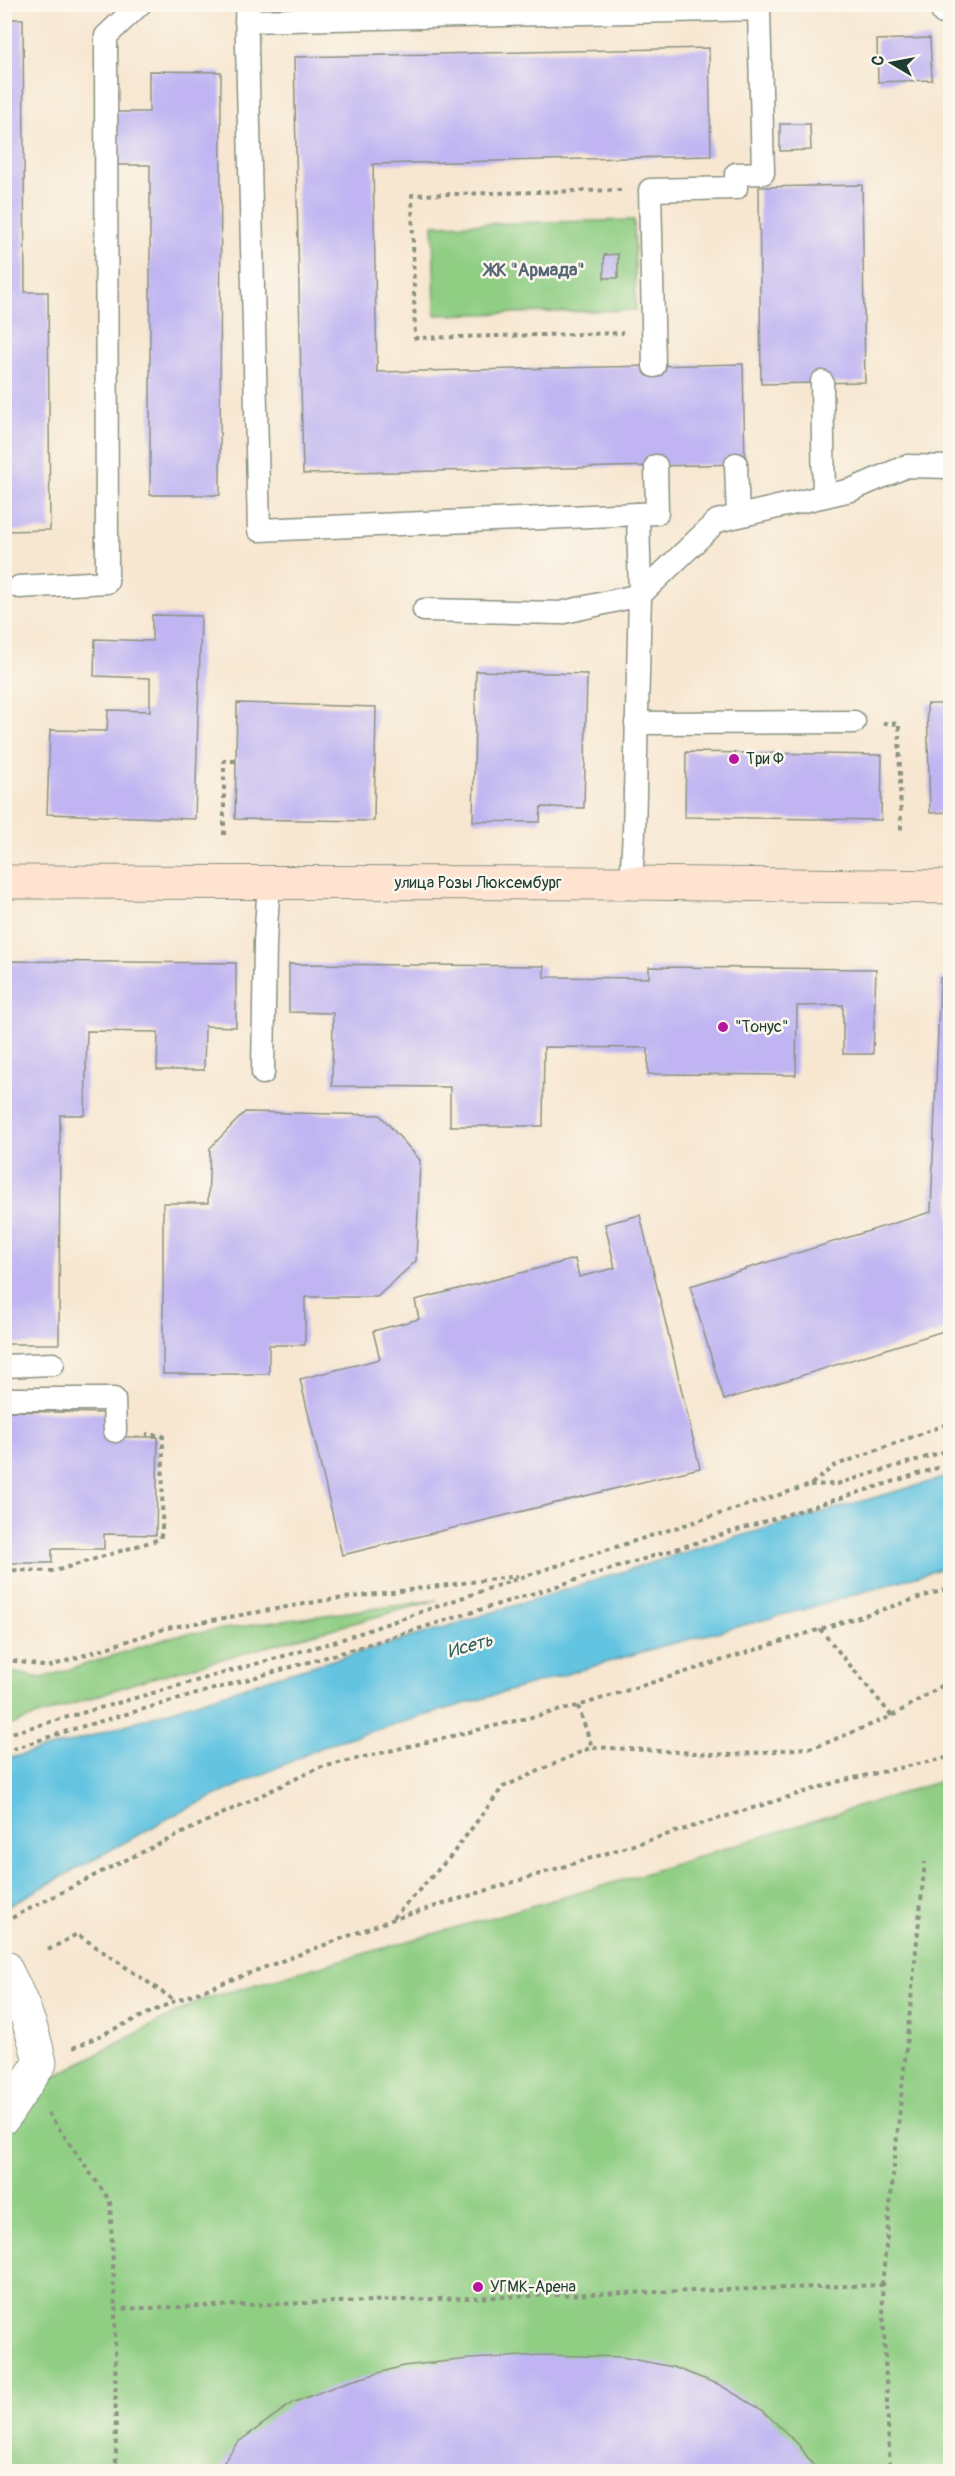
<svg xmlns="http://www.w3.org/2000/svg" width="955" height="2476" viewBox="0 0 955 2476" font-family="Pangolin,sans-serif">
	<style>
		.green { fill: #90ce84; stroke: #58865c; stroke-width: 1.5 }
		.water { fill: #63c4e1; stroke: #41808a; stroke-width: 1.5 }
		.building { fill: #c0b5f2 }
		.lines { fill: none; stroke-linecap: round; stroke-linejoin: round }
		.service-casing { stroke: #8b9282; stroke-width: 25 }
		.pedestrian-casing { stroke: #8b9282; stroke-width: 35 }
		.secondary-casing { stroke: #8b9282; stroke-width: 35 }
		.path { stroke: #8b9282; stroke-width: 4; stroke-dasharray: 4.5 4.5; stroke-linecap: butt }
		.service { stroke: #fff; stroke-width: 22 }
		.pedestrian { stroke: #fff; stroke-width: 33 }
		.secondary { stroke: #fee3d1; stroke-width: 33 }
		.poi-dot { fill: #b5179e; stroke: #fbf7ec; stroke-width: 2 }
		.labels { text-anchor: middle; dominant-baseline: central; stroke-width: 5; stroke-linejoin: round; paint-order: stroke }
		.poi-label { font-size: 16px; fill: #1f3d34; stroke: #fbf7ec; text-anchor: start }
		.street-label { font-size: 16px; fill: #1f3d34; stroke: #fbf7ec }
		.neighbourhood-label { font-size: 18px; font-weight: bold; fill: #576776; stroke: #fbf7ec }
		.water-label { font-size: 18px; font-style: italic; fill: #305f5f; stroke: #fbf7ec }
	</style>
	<rect width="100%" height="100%" fill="#fbf7ec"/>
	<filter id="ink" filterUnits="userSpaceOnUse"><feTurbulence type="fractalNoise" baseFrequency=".0167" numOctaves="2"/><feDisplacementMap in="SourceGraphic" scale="12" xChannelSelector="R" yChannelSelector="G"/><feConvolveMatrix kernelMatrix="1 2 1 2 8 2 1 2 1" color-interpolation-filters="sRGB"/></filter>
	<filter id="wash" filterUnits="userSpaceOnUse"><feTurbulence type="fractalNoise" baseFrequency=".008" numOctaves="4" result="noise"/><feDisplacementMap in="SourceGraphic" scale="24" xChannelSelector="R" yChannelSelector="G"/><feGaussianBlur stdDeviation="1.35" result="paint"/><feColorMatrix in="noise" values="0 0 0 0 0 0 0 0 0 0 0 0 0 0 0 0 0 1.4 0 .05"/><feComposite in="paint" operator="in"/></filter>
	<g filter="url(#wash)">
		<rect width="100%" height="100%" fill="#f7e7d1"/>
		<g class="green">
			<polygon points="634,220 636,310 435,315 433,225"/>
			<polygon points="437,1600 138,1682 5,1727 5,1671 42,1678 178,1635"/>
			<polygon points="950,1778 950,2471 5,2472 5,2102 201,2000 630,1878"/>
		</g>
		<polygon class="water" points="950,1476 950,1566 802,1610 659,1647 331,1743 178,1813 5,1908 5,1759 72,1742 281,1675 436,1630 705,1546"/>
		<g id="blocks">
			<g class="building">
				<polygon points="4,19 23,19 25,292 48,292 50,530 4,531"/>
				<polygon points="930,38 932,80 878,82 877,40"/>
				<polygon points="709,48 711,156 373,164 377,372 743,364 745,464 303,474 294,57"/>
				<polygon points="149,71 221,72 220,495 150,495 150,165 115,165 116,112 149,112"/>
				<polygon points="780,124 810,124 811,150 780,151"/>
				<polygon points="862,185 865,382 761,384 759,187"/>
				<polygon points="618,254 618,278 604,278 604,255"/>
				<polygon points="152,615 201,616 195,819 47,814 50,730 107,731 108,710 150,711 150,678 94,676 95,639 152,641"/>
				<polygon points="476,671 587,674 584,808 541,807 540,822 473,821"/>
				<polygon points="237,703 376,707 374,821 235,819"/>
				<polygon points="927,704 950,704 950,812 930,813"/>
				<polygon points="686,752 882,755 881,820 685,817"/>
				<polygon points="4,961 236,963 236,1027 205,1026 204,1070 157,1070 158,1032 87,1031 85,1115 60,1115 59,1344 4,1344"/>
				<polygon points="289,964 544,966 544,977 649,978 649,967 876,969 873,1054 843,1054 843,1005 797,1006 796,1075 648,1074 648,1048 544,1047 543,1126 450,1126 450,1087 332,1086 333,1013 289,1012"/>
				<polygon points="940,978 950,979 950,1329 724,1400 690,1286 931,1212"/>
				<polygon points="245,1112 380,1115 420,1160 416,1261 377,1297 305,1297 305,1345 269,1345 269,1374 163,1374 163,1203 208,1203 210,1148"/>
				<polygon points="640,1215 700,1468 342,1555 300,1379 380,1359 373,1331 419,1319 415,1300 575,1259 579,1277 615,1268 605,1224"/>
				<polygon points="5,1411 106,1413 105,1437 158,1437 156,1535 104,1534 104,1549 52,1549 52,1563 5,1563"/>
				<polygon points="543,2355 622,2357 673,2367 720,2385 762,2410 799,2445 818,2472 217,2472 237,2443 292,2403 344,2383 403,2366 469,2359"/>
			</g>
		</g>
	</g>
	<g filter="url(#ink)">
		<use href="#blocks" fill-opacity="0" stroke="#8b9282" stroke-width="1.5"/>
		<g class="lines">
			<g class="service-casing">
				<g id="service">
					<polyline points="246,4 259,530 638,514 640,595 634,832 631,883"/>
					<polyline points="943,4 943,13 950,13"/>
					<polyline points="246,21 759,9 763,173 736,174 736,188 650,190 654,366"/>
					<polyline points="822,382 824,496"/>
					<polyline points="736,464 738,516"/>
					<polyline points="638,514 657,513 656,466"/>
					<polyline points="19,587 107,582 106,36 140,4"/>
					<polyline points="424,610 560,613 640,595 717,521 851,490 907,466 950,467"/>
					<polyline points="636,723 854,722"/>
					<polyline points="263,1073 265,942 269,882"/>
					<polyline points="4,1366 53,1364"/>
					<polyline points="4,1399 114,1399 115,1431"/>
				</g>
			</g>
			<g class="pedestrian-casing">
				<path id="pedestrian" d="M4,1966c17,32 29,62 36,97l-36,54"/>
			</g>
			<g class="secondary-casing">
				<polyline id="secondary" points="4,882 631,883 950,887"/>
			</g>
			<g class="path">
				<polyline points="621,190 412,195 415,338 623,333"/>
				<polyline points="883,723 899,724 901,830"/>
				<polyline points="224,835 224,761 236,761"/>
				<polyline points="810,1485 837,1484 950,1450"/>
				<polyline points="4,1570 55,1571 160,1539 162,1531 163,1436 146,1434"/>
				<polyline points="820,1629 892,1716"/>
				<polyline points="4,1659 48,1667 167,1628 321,1601 518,1576"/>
				<polyline points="578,1706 592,1747"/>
				<polyline points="4,1735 337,1641 528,1575 810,1485 834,1466 950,1423"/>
				<polyline points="4,1752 70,1730 344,1652 950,1464"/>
				<polyline points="393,1918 450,1857 503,1787 592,1747 733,1755 816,1747 892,1716 950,1681"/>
				<polyline points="4,1922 105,1870 318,1768 578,1706 950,1588"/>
				<polyline points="48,1950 77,1934 174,2000"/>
				<polyline points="73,2048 175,2001 391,1920 840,1781 950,1757"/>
				<polyline points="48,2113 110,2201 115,2308"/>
				<polyline points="882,2285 925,1862"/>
				<polyline points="116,2472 115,2309 882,2285 890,2472"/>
			</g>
			<use href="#service" class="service"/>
			<use href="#pedestrian" class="pedestrian"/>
			<use href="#secondary" class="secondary"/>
		</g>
	</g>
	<g class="poi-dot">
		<circle cx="734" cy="759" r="6"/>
		<circle cx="723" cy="1027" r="6"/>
		<circle cx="478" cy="2287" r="6"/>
	</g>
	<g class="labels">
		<g class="poi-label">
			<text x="746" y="759">Три Ф</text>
			<text x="735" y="1027">"Тонус"</text>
			<text x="490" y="2287">УГМК-Арена</text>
		</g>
		<g class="street-label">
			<text x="478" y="883">улица Розы Люксембург</text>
		</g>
		<g class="neighbourhood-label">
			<text x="535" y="270">ЖК "Армада"</text>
		</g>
		<g class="water-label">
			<text transform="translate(470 1646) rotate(-16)">Исеть</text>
		</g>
	</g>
	<rect width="955" height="2476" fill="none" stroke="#fbf7ec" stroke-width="24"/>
	<g transform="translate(892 63) rotate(280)" stroke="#fbf7ec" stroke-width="4.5" paint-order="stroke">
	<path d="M0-4.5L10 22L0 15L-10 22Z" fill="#1f3d34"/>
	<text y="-9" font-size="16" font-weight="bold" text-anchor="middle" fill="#1f3d34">С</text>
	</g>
</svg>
